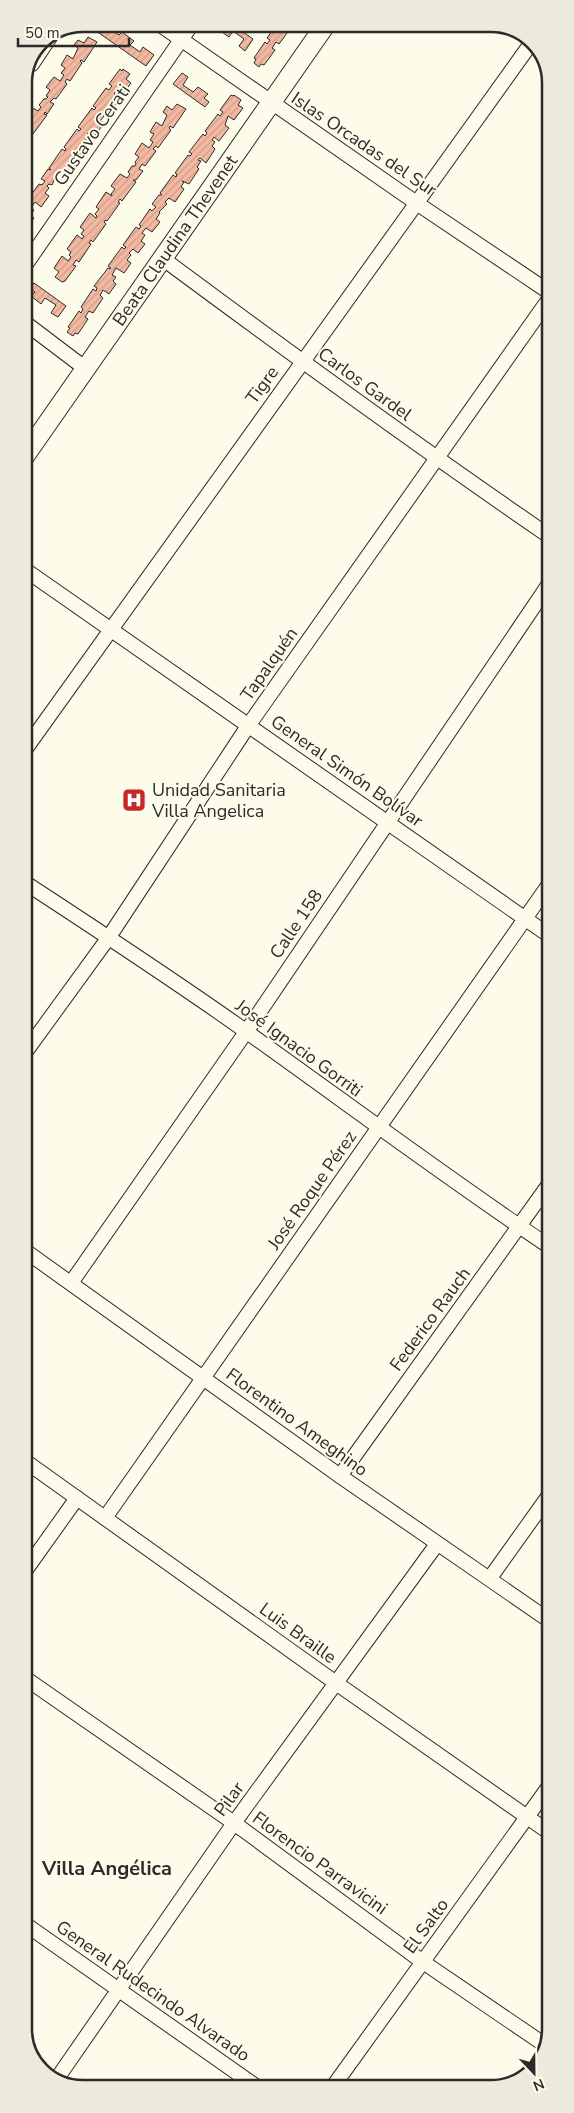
<svg xmlns="http://www.w3.org/2000/svg" width="574" height="2113" viewBox="0 0 574 2113" font-family="'Nunito Sans',sans-serif">
	<style>
		.building { fill: url(#building-hatch); stroke: #2b2b2b }
		.lines { fill: none; stroke-linecap: round; stroke-linejoin: round }
		.street-casing { stroke: #2b2b2b; stroke-width: 16 }
		.secondary-casing { stroke: #2b2b2b; stroke-width: 21 }
		.street { stroke: #fdfbea; stroke-width: 14 }
		.secondary { stroke: #fdfbea; stroke-width: 19 }
		.labels { text-anchor: middle; dominant-baseline: central; stroke-width: 4; stroke-linejoin: round; paint-order: stroke }
		.street-label { font-size: 18px; fill: #2b2b2b; stroke: #fdfbea }
		.poi-label { font-size: 18px; fill: #2b2b2b; stroke: #fdfbea; text-anchor: start }
		.quarter-label { font-size: 20px; font-weight: bold; fill: #2b2b2b; stroke: #fdfbea }
		.rim { fill: none; stroke: #2b2b2b; stroke-width: 2.5 }
	</style>
	<defs>
		<pattern id="building-hatch" width="6" height="6" patternUnits="userSpaceOnUse" patternTransform="scale(1.25)"><rect width="6" height="6" fill="#f2b8a0"/><path d="M-1 1l2-2M0 6l6-6M5 7l2-2" fill="none" stroke="#d09e8a"/></pattern>
	</defs>
	<rect width="100%" height="100%" fill="#fdfbea"/>
	<g class="building">
		<polygon points="91,24 112,24 110,29 119,35 122,32 134,41 130,45 140,52 143,47 154,55 146,66 89,26"/>
		<polygon points="220,24 232,24 253,39 245,51 239,46 244,39 233,31 229,37 219,30 222,25"/>
		<polygon points="277,24 288,24 286,26 290,29 279,44 276,42 272,48 275,50 264,65 261,64 259,67 254,63 256,59 254,58 265,42 267,44 270,40 267,38"/>
		<polygon points="88,37 97,42 84,62 81,60 80,61 82,63 70,81 67,79 65,82 67,84 56,99 54,98 50,102 54,104 47,114 45,112 44,114 47,115 33,134 31,132 29,134 31,136 24,147 24,125 26,122 24,118 31,107 38,111 41,107 39,105 44,99 46,99 48,97 46,96 50,90 46,87 54,77 60,81 64,75 61,73 65,68 61,65 67,55 73,59 78,48 74,45 78,40 84,43"/>
		<polygon points="120,69 122,71 123,69 130,74 126,79 131,83 123,94 117,90 114,94 116,96 113,99 118,102 108,115 103,112 101,114 104,116 100,121 104,123 94,137 88,133 87,134 89,136 85,142 88,144 78,158 72,154 73,157 69,162 73,164 64,176 58,172 52,185 49,184 47,186 49,188 45,193 49,196 41,207 35,202 31,208 34,210 30,215 34,218 27,227 24,225 24,204 25,202 28,204 30,201 28,199 39,184 42,185 45,181 41,179 48,169 51,170 49,168 62,149 65,151 66,149 64,147 77,129 79,131 81,129 78,127 92,108 94,110 96,108 93,106 106,88 109,90 112,86 109,84"/>
		<polygon points="182,73 188,77 183,85 193,92 198,87 208,94 204,98 209,102 205,107 173,84"/>
		<polygon points="231,95 233,96 234,95 241,100 238,105 243,108 234,120 228,116 225,125 229,128 219,141 214,137 212,140 215,142 212,146 215,149 206,163 200,158 198,160 201,161 197,167 199,169 189,184 182,181 184,182 181,187 184,189 175,202 169,198 165,202 167,204 159,212 160,213 156,219 160,222 152,232 146,228 142,233 145,235 141,241 145,244 138,253 133,249 129,253 131,255 127,260 131,263 124,273 116,268 112,275 116,277 113,281 116,284 109,294 103,290 100,295 103,298 93,313 89,311 85,317 88,319 78,334 75,333 73,336 67,332 70,328 68,327 79,311 81,313 83,309 81,307 93,289 96,291 97,288 94,286 108,268 110,269 111,268 108,266 122,247 124,249 126,247 123,245 136,227 139,229 141,226 139,225 150,209 152,211 156,207 152,204 159,195 162,195 160,193 173,175 176,177 177,174 175,173 188,155 190,156 192,154 189,152 203,134 205,136 207,133 205,131 218,114 220,116 223,112 220,110"/>
		<polygon points="177,104 186,109 173,128 170,126 169,128 171,130 158,148 156,146 153,149 156,151 145,166 142,164 139,169 143,171 136,180 133,180 136,182 122,201 120,199 118,202 120,203 107,221 105,220 104,222 106,224 93,242 91,240 89,243 91,244 79,262 76,260 73,265 76,266 65,281 62,282 55,277 59,272 54,268 62,256 68,261 71,257 69,255 71,252 67,249 77,235 82,239 84,236 81,234 84,230 80,227 90,213 96,218 97,216 95,214 99,209 96,207 106,192 112,196 111,194 115,189 111,186 120,174 127,178 130,174 128,172 132,166 135,166 136,164 135,162 139,157 135,154 142,143 149,148 153,142 150,140 154,134 150,132 156,122 162,126 167,115 163,112 167,106 172,110"/>
		<polygon points="34,283 66,306 58,317 51,313 56,305 45,298 41,304 31,296 35,292 30,289"/>
	</g>
	<g class="lines">
		<g class="street-casing">
			<g id="street">
				<polyline points="159,24 415,202 549,292"/>
				<polyline points="32,64 50,37"/>
				<path d="M162,258c128,95 256,188 387,278"/>
				<polyline points="24,267 192,24"/>
				<polyline points="24,322 86,369"/>
				<polyline points="24,569 550,936"/>
				<polyline points="24,751 532,42"/>
				<path d="M24,882c75,49 150,98 223,150 101,72 200,146 303,215"/>
				<polyline points="24,1054 109,937 248,726 549,299"/>
				<polyline points="24,1250 340,1476 550,1621"/>
				<polyline points="71,1283 246,1032 549,584"/>
				<polyline points="25,1461 336,1683 550,1833"/>
				<polyline points="340,1476 550,1183"/>
				<polyline points="105,1518 550,883"/>
				<polyline points="25,1571 77,1498"/>
				<polyline points="490,1578 550,1494"/>
				<polyline points="25,1678 234,1823 423,1962 545,2045"/>
				<polyline points="25,1924 260,2089"/>
				<polyline points="56,2080 234,1823 437,1544"/>
				<polyline points="332,2088 550,1785"/>
			</g>
		</g>
		<g class="secondary-casing">
			<g id="secondary">
				<path id="s1" d="M24,457l302,-433"/>
			</g>
		</g>
		<use href="#street" class="street"/>
		<use href="#secondary" class="secondary"/>
	</g>
	<defs>
		<g id="hospital-square" transform="scale(1.25)"><rect x="-9" y="-9" width="18" height="18" rx="4" fill="#c62828" stroke="#fdfbea"/><path d="M-5-5h3v3.5h4V-5h3V5h-3V1.5h-4V5h-3Z" fill="#fff"/></g>
	</defs>
	<g fill-rule="evenodd">
		<use href="#hospital-square" x="134" y="800"/>
	</g>
	<g class="labels">
		<g class="street-label">
			<text transform="translate(92 135) rotate(-55)">Gustavo Cerati</text>
			<text transform="translate(364 144) rotate(34)">Islas Orcadas del Sur</text>
			<text stroke="none"><textPath href="#s1" startOffset="264">Beata Claudina Thevenet</textPath></text>
			<text transform="translate(365 384) rotate(36)">Carlos Gardel</text>
			<text transform="translate(262 385) rotate(-54)">Tigre</text>
			<text transform="translate(269 664) rotate(-55)">Tapalquén</text>
			<text transform="translate(347 771) rotate(35)">General Simón Bolívar</text>
			<text transform="translate(296 924) rotate(-56)">Calle 158</text>
			<text transform="translate(299 1048) rotate(36)">José Ignacio Gorriti</text>
			<text transform="translate(312 1190) rotate(-55)">José Roque Pérez</text>
			<text transform="translate(430 1319) rotate(-54)">Federico Rauch</text>
			<text transform="translate(297 1422) rotate(36)">Florentino Ameghino</text>
			<text transform="translate(298 1633) rotate(36)">Luis Braille</text>
			<text transform="translate(229 1799) rotate(-54)">Pilar</text>
			<text transform="translate(320 1863) rotate(36)">Florencio Parravicini</text>
			<text transform="translate(426 1926) rotate(-54)">El Salto</text>
			<text transform="translate(153 1991) rotate(35)">General Rudecindo Alvarado</text>
		</g>
		<g class="poi-label">
			<text x="152" y="790">Unidad Sanitaria<tspan x="152" dy="21">Villa Angelica</tspan></text>
		</g>
		<g class="quarter-label">
			<text x="107" y="1868">Villa Angélica</text>
		</g>
	</g>
	<path d="M0 0H574V2113H0ZM83 32H491A51 51 0 0 1 542 83V2029A51 51 0 0 1 491 2080H83A51 51 0 0 1 32 2029V83A51 51 0 0 1 83 32Z" fill="#eceadb" fill-rule="evenodd"/>
	<path class="rim" d="M83 32H491A51 51 0 0 1 542 83V2029A51 51 0 0 1 491 2080H83A51 51 0 0 1 32 2029V83A51 51 0 0 1 83 32Z"/>
	<g transform="translate(534 2073) rotate(158)" stroke="#fdfbea" stroke-width="4" paint-order="stroke">
	<path d="M0-4L9 19L0 12L-9 19Z" fill="#2b2b2b"/>
	<text y="-8" font-size="14" font-weight="bold" text-anchor="middle" fill="#2b2b2b">N</text>
	</g>
	<path d="M18 38v8h111v-8" fill="none" stroke="#2b2b2b" stroke-width="2.5"/>
	<text x="25" y="38" font-size="15" fill="#2b2b2b" stroke="#fdfbea" stroke-width="4" paint-order="stroke">50 m</text>
</svg>
